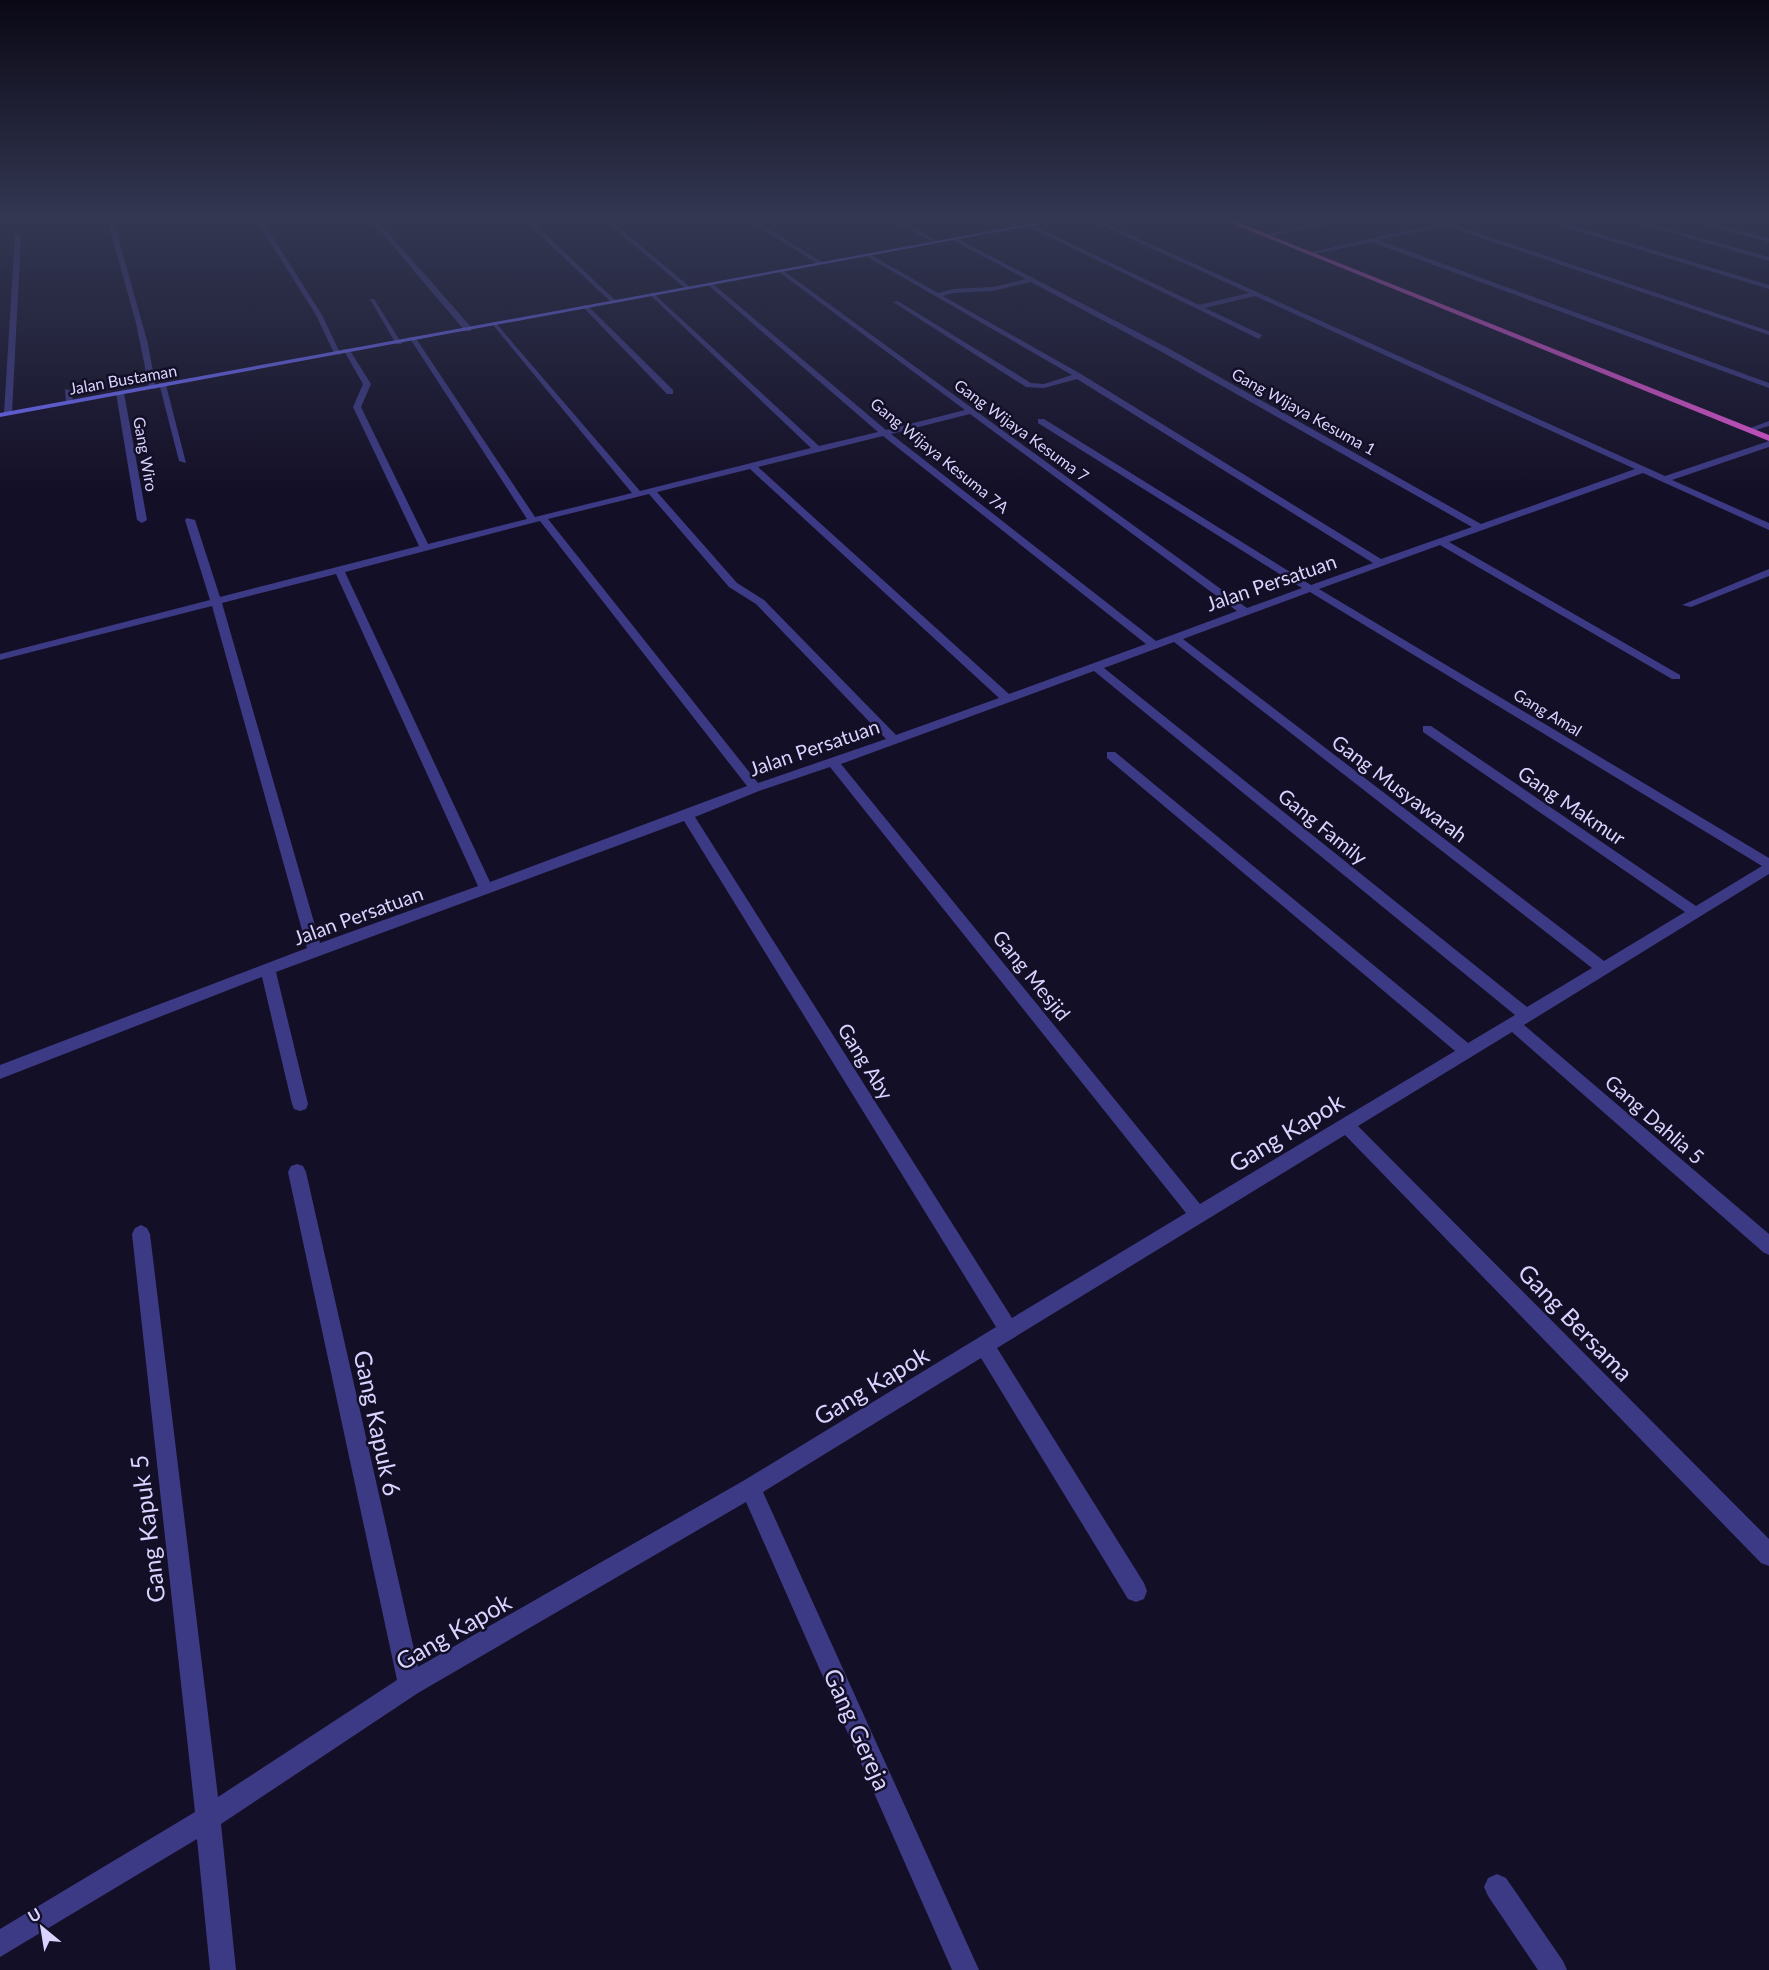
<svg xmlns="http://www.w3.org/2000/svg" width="1769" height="1970" viewBox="0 0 1769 1970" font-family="Lato,sans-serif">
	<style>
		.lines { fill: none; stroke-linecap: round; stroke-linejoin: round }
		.service { fill: #3d3a85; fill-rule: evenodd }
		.minor { fill: #3d3a85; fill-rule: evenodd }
		.secondary { fill: #6f6bff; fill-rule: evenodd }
		.trunk { fill: #e055d1; fill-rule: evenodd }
		.labels { text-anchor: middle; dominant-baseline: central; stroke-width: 5; stroke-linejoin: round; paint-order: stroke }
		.far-street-label { font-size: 16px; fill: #d9d4ff; stroke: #130f26 }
		.street-label { font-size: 20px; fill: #d9d4ff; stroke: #130f26 }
		.near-street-label { font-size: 24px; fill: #d9d4ff; stroke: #130f26 }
	</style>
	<rect width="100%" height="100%" fill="#130f26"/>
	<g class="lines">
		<g class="service">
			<polygon points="1022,219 1029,219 1040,224 1035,225"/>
			<polygon points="1338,219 1348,219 1267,237 1264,235"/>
			<polygon points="370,299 374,299 402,344 396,344"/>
		</g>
		<g class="minor">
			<polygon points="107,219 113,219 148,344 156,389 149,387 136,323"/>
			<polygon points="290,219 269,223 265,225 322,315 341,355 334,353 316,315 259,225 267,219"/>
			<polygon points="370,219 376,219 471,327 471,331 465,331"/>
			<polygon points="523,219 529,219 615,300 615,302 611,302"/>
			<polygon points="603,219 609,219 690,287 690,289 686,289"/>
			<polygon points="656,219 663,219 660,221"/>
			<polygon points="747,219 753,219 823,263 818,264"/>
			<polygon points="889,219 896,219 940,242 935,243"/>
			<polygon points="1000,219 1007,219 1023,227 1018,228"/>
			<path d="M1088,219h7l570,257 104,-35v6l-97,33 97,43v7l-126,-57 -194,69 231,133v4h-8l-232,-134 -121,44 450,269v16l-245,151 245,209v21l-6,-3 -251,-220 -154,94 411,413v27l-8,-3 -416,-428 -348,213 147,235 3,8 -3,8 -8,3 -8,-3 -147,-241 -218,134 216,478h-27l-206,-468 -328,191 -197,131 15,146h-26l-13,-131 -197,118v-28l195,-117 -63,-578 3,-6 6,-3 6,3 3,6 68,563 179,-117 -109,-508 3,-6 6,-2 6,2 3,6 112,495 325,-186 253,-154 -312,-506 -408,151 32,132 -2,5 -6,2 -6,-2 -2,-5 -30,-127 -262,102v-14l307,-117 -95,-342 -212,54v-6l210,-54 -25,-80 2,-2 8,2 25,77 199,-51 -66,-139 10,-23 -20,-35h6l22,35 -10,23 67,137 99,-25 -118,-182h6l120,180 97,-24 -139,-168 2,-3 145,169 171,-43 -161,-153 2,-3 167,154 59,-14 -170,-147v-2h4l174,147 79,-20 -186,-138 2,-3 466,339 55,-20 -264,-165v-4h6l267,166 62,-22 -296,-184 -33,9 -18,-1 -133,-85 5,-1 133,82 13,1 28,-9 -208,-120 5,-1 69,39 15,-4 40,-2 33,-8 -74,-39 2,-3 214,111 313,176 154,-55 -380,-173 -50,12 57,27 -3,4 -234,-114 5,-1 169,81 50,-12zM1031,282l131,70 310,175 -91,32 -300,-185 -138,-78 10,-3 40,-2zM970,414l267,197 -81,30 -265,-207zM883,436l263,208 -137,50 -251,-227zM750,469l249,229 -103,37 -132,-135 -27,-17 -80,-91zM649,494l80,93 27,17 130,135 -128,44 -210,-264zM540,521l207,265 -257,96 -145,-310zM336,574l142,312 -158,57 -98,-340zM1310,592l452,274 -66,40 -265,-180h-8v6l262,180 -81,49 -421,-322zM1174,642l418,326 -65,39 -423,-339zM1094,671l421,344 -47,28 -353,-291h-8v6l348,293 -255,153 -359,-440zM830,767l356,446 -174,105 -317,-501 64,-26z"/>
			<polygon points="1625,219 1633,219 1769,257 1769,261"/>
			<polygon points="1684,219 1693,219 1769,238 1769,242"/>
			<polygon points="1753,219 1769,220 1769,224 1754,220"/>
			<polygon points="1446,222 1769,331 1769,335 1446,226 1378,240 1769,383 1769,388 1371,242 1310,255 1307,253"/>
			<polygon points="1564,223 1769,285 1769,289 1562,226"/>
			<polygon points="18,234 21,236 12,413 8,415 4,413 15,236"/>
			<polygon points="583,305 587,305 673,390 673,394 667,394 583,307"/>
			<polygon points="159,383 166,385 186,463 179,461"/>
			<polygon points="65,389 72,391 73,404 66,402"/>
			<polygon points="120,391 124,393 147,520 142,523 137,520 116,393"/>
			<polygon points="1769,421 1769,426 1749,432 1745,430"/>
			<polygon points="1769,569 1769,576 1691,607 1682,605"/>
			<polygon points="1497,1874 1506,1878 1563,1961 1567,1970 1538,1970 1488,1896 1484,1887 1488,1878"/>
		</g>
		<polygon class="secondary" points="1056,219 1067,219 0,417 0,413"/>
		<polygon class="trunk" points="1221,219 1229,219 1769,435 1769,441"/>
	</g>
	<linearGradient id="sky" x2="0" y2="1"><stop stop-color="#0a0815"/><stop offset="0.44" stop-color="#333752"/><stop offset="1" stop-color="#333752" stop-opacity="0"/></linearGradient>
	<rect width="1769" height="494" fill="url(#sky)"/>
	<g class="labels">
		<g class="far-street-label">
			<text transform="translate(123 379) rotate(-10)">Jalan Bustaman</text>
			<text transform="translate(1304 411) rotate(29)">Gang Wijaya Kesuma 1</text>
			<text transform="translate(1022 430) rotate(36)">Gang Wijaya Kesuma 7</text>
			<text transform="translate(146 454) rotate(80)">Gang Wiro</text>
			<text transform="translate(940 455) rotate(39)">Gang Wijaya Kesuma 7A</text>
			<text transform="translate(1548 712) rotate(31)">Gang Amal</text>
		</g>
		<g class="street-label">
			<text transform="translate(1271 582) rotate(-19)">Jalan Persatuan</text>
			<text transform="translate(814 747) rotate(-19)">Jalan Persatuan</text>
			<text transform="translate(1400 788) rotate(37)">Gang Musyawarah</text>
			<text transform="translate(1572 805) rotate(34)">Gang Makmur</text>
			<text transform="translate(1323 826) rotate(39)">Gang Family</text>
			<text transform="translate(358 915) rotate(-20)">Jalan Persatuan</text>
			<text transform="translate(1032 975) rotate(51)">Gang Mesjid</text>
			<text transform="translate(866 1061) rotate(58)">Gang Aby</text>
			<text transform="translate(1655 1119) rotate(41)">Gang Dahlia 5</text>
		</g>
		<g class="near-street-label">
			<text transform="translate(1286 1132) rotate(-31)">Gang Kapok</text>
			<text transform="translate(1576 1322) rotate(46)">Gang Bersama</text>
			<text transform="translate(871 1385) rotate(-31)">Gang Kapok</text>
			<text transform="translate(378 1423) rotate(78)">Gang Kapuk 6</text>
			<text transform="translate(147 1529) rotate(-97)">Gang Kapuk 5</text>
			<text transform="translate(453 1631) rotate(-30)">Gang Kapok</text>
			<text transform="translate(858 1729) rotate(66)">Gang Gereja</text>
		</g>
	</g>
	<g transform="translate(42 1928) rotate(330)" stroke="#130f26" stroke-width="4.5" paint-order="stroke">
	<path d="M0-4.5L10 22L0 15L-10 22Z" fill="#d9d4ff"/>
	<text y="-9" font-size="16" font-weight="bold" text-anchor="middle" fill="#d9d4ff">U</text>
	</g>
</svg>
